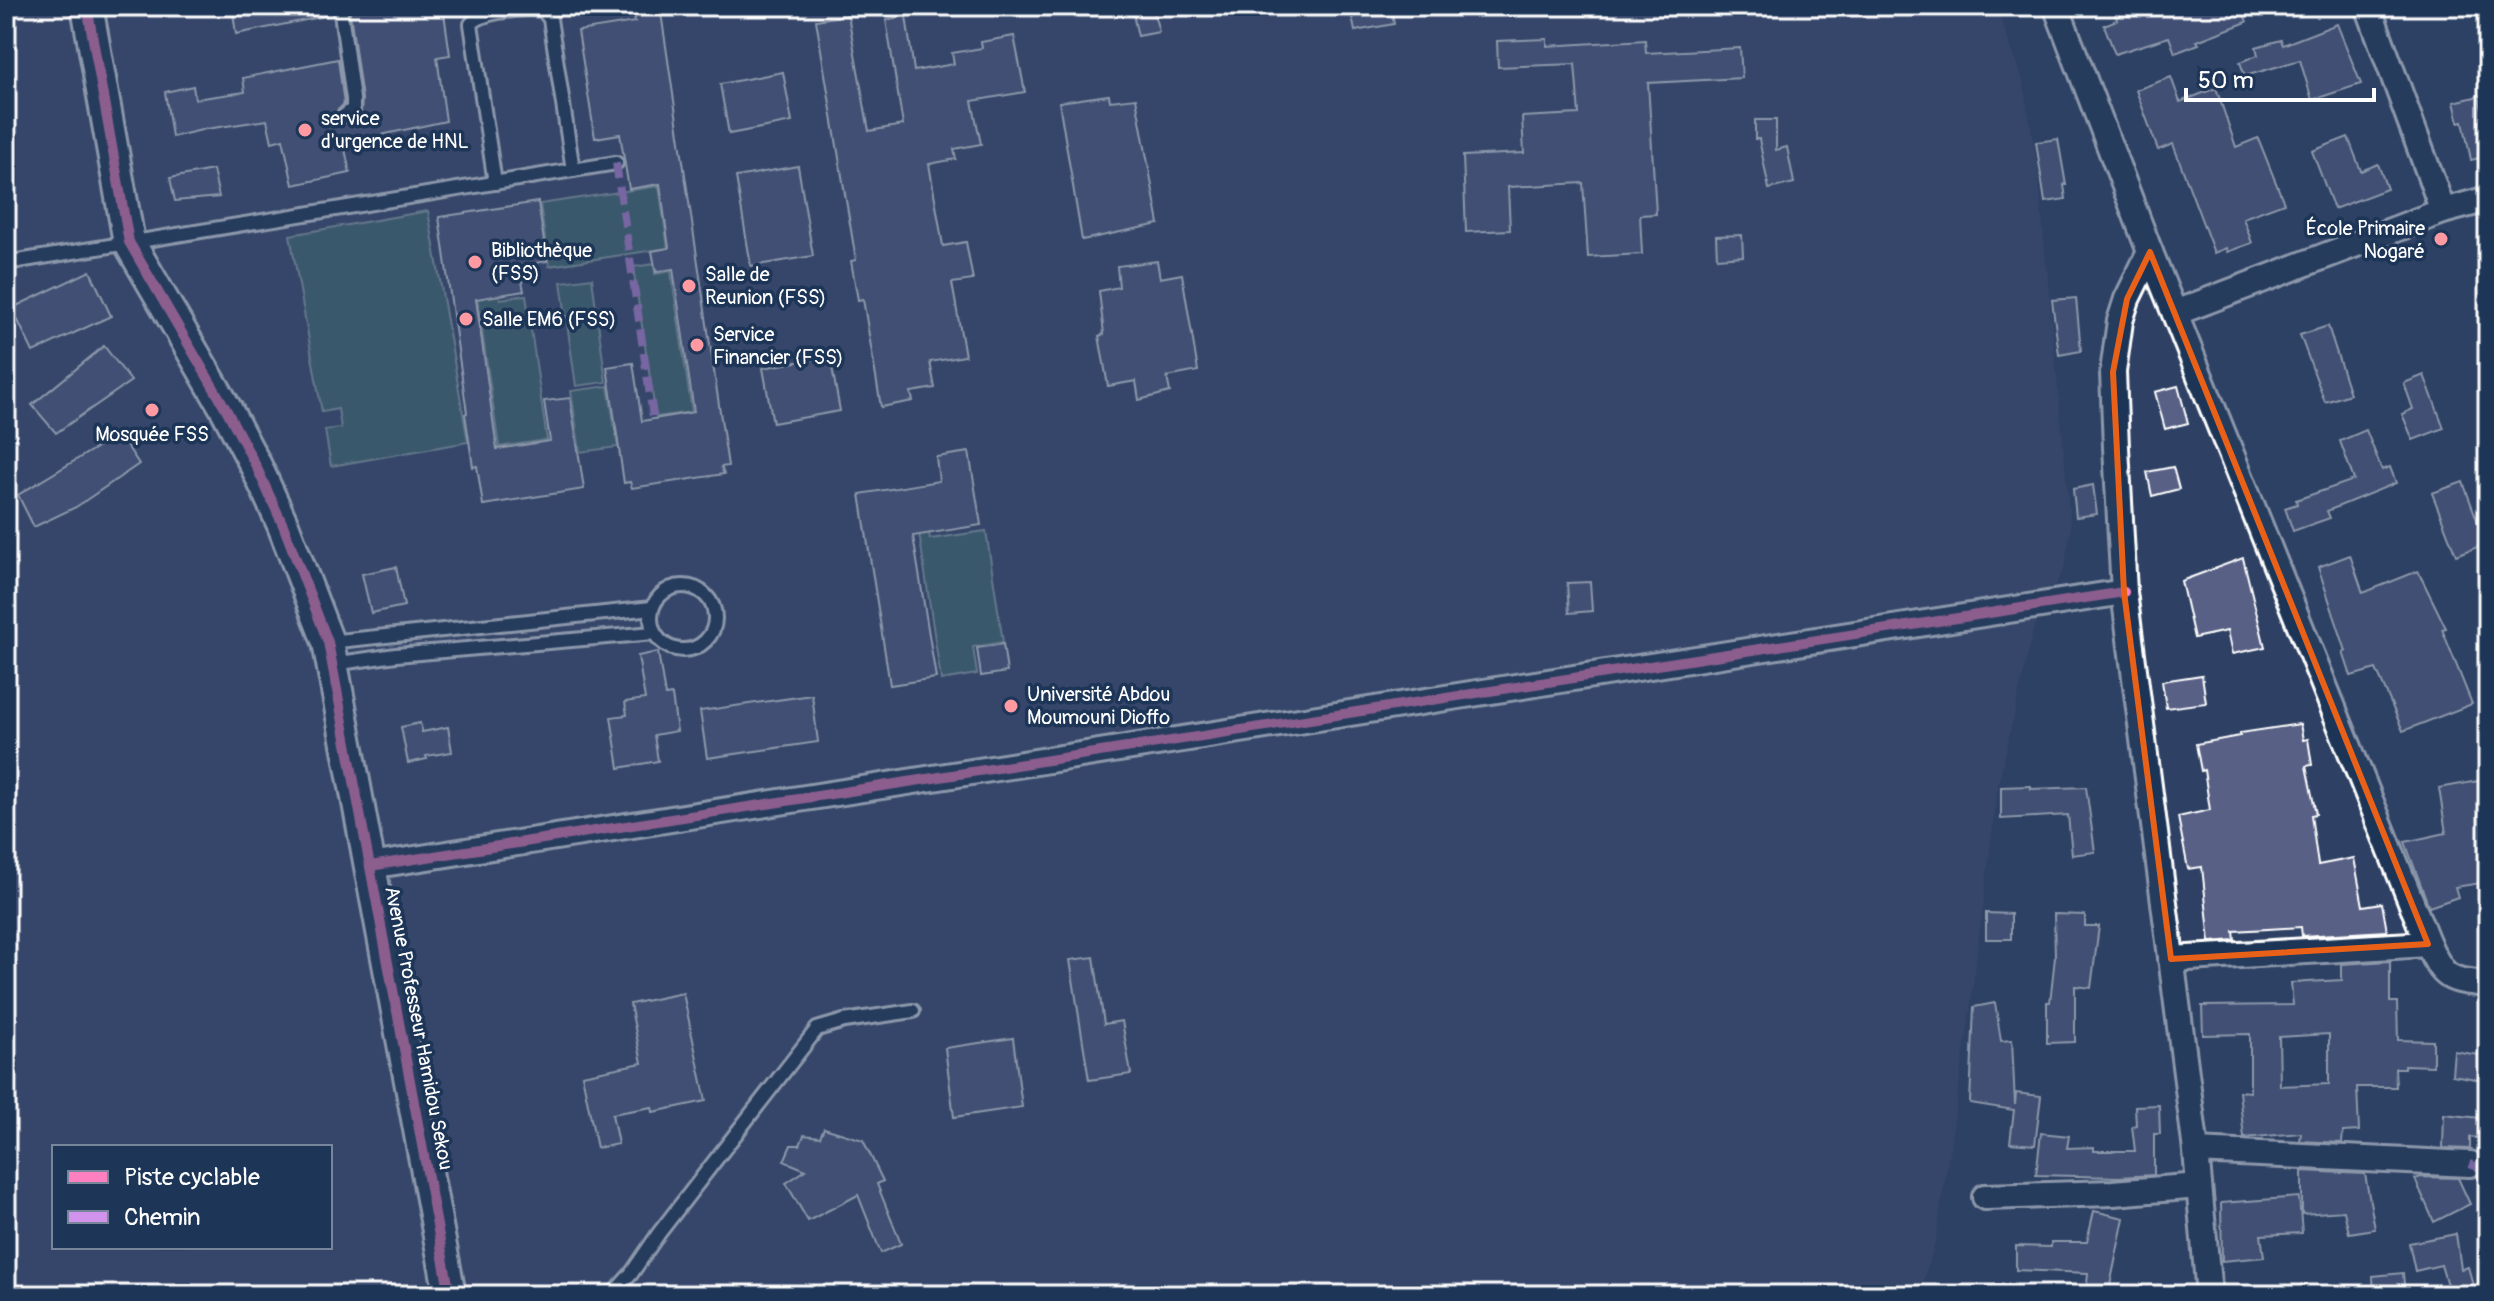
<svg xmlns="http://www.w3.org/2000/svg" width="2494" height="1301" viewBox="0 0 2494 1301" font-family="Pangolin,sans-serif">
	<style>
		.built { fill: #3f4e71; fill-rule: evenodd }
		.green { fill: #4c7376; stroke: #a6b9ba; stroke-width: 2 }
		.building { fill: #596086; stroke: #fff; stroke-width: 2; fill-rule: evenodd }
		.lines { fill: none; stroke-linecap: round; stroke-linejoin: round }
		.service-casing { stroke: #fff; stroke-width: 18 }
		.minor-casing { stroke: #fff; stroke-width: 30 }
		.tertiary-casing { stroke: #fff; stroke-width: 36 }
		.service { stroke: #1d3557; stroke-width: 12 }
		.minor { stroke: #1d3557; stroke-width: 24 }
		.tertiary { stroke: #1d3557; stroke-width: 30 }
		.quiet { stroke: #d193ec; stroke-width: 8; stroke-dasharray: 16 8; stroke-linecap: butt }
		.cycleway-casing { stroke: #1d3557; stroke-width: 15 }
		.cycleway { stroke: #ff80c0; stroke-width: 10 }
		.marked { fill: none; stroke: #e96118; stroke-width: 6; stroke-linejoin: round }
		.poi-dot { fill: #ff9aa2; stroke: #1d3557; stroke-width: 3 }
		.labels { text-anchor: middle; dominant-baseline: central; stroke-width: 7; stroke-linejoin: round; paint-order: stroke }
		.poi-label { font-size: 20px; fill: #fff; stroke: #1d3557; text-anchor: start }
		.street-label { font-size: 20px; fill: #fff; stroke: #1d3557 }
	</style>
	<rect width="100%" height="100%" fill="#2e4164"/>
	<filter id="ink" filterUnits="userSpaceOnUse"><feTurbulence type="fractalNoise" baseFrequency=".0125" numOctaves="2"/><feDisplacementMap in="SourceGraphic" scale="16" xChannelSelector="R" yChannelSelector="G"/><feConvolveMatrix kernelMatrix="1 2 1 2 8 2 1 2 1" color-interpolation-filters="sRGB"/></filter>
	<g filter="url(#ink)">
		<path class="built" d="M6,6h1990l26,72 15,86 34,366 -7,38 -30,59 -36,158 -31,248 -31,206 -17,56h-1913zM54,1147h276v100h-276z"/>
		<g class="green">
			<polygon points="659,186 668,248 549,266 540,204"/>
			<polygon points="428,211 468,442 331,466 325,430 341,428 338,409 322,412 290,235"/>
			<polygon points="654,264 655,274 671,271 692,412 656,417 633,267"/>
			<polygon points="592,278 606,382 576,386 561,282"/>
			<polygon points="497,280 500,299 526,295 547,440 499,447 475,283"/>
			<polygon points="608,386 618,447 580,452 571,391"/>
			<polygon points="914,499 925,505 930,539 986,531 1003,642 973,647 977,674 941,680"/>
		</g>
		<g class="building">
			<polygon points="232,6 325,6 326,16 236,34"/>
			<polygon points="349,6 443,6 450,55 437,57 446,121 362,139 363,146 345,149 350,173 293,185 283,139 272,142 267,120 206,129 172,137 165,92 193,86 195,99 245,92 243,78 338,59 344,104 337,111 336,117 342,123 350,122 361,112 362,99"/>
			<polygon points="633,6 660,6 728,466 721,467 724,474 632,488 630,482 624,483 607,367 633,363 642,421 694,412 673,269 656,272 652,251 669,248 660,184 629,189 620,134 595,138 578,31 635,22"/>
			<polygon points="1131,6 1152,6 1159,32 1138,36"/>
			<polygon points="1379,6 1391,6 1394,24 1355,31 1351,12"/>
			<polygon points="2113,6 2135,6 2137,13 2157,6 2241,6 2247,22 2197,41 2199,44 2175,53 2169,37 2115,54 2104,25 2117,20"/>
			<polygon points="848,15 869,131 903,125 886,20 906,16 914,71 954,64 952,53 982,48 981,42 1014,36 1025,92 972,101 981,144 954,149 956,159 929,164 943,246 966,242 973,280 952,283 965,356 930,362 935,388 911,392 913,401 881,407 863,299 858,300 851,261 856,260 816,20"/>
			<polygon points="2337,24 2361,84 2312,100 2300,60 2245,76 2240,62 2258,55 2256,47 2281,40 2283,45"/>
			<polygon points="1547,39 1547,46 1645,40 1646,53 1740,48 1742,78 1648,83 1656,214 1640,215 1642,254 1588,257 1583,183 1508,187 1510,230 1466,232 1463,156 1524,153 1522,117 1579,114 1575,64 1498,67 1497,41"/>
			<polygon points="783,72 792,122 729,134 720,84"/>
			<polygon points="2171,77 2180,102 2216,88 2236,147 2258,138 2284,203 2243,218 2252,243 2227,252 2226,248 2214,253 2173,144 2158,150 2136,90"/>
			<polygon points="1109,95 1110,101 1136,98 1159,224 1082,240 1059,102"/>
			<polygon points="2479,96 2488,136 2488,156 2471,160 2463,121 2459,122 2454,102"/>
			<polygon points="1755,120 1776,120 1776,150 1787,147 1794,183 1769,189 1759,139 1755,139"/>
			<polygon points="2348,137 2361,171 2378,164 2387,189 2334,209 2312,151"/>
			<polygon points="2058,139 2066,185 2064,185 2066,199 2045,202 2036,142"/>
			<polygon points="798,166 813,256 751,266 736,177"/>
			<polygon points="213,170 219,197 175,201 170,178"/>
			<polygon points="538,202 547,261 519,266 524,291 476,299 497,449 550,441 544,401 570,398 584,489 483,505 477,466 473,467 465,414 467,413 439,217"/>
			<polygon points="1742,235 1743,256 1717,258 1716,236"/>
			<polygon points="1157,261 1160,278 1182,274 1198,371 1167,377 1170,392 1139,400 1136,381 1108,386 1099,336 1104,334 1099,291 1119,287 1117,266"/>
			<polygon points="90,271 111,316 33,352 12,308"/>
			<polygon points="2076,298 2081,351 2059,355 2052,300"/>
			<polygon points="2328,326 2350,394 2325,402 2300,335"/>
			<polygon points="104,346 131,381 56,433 32,405"/>
			<polygon points="830,356 840,411 773,423 763,368"/>
			<polygon points="2424,375 2444,428 2413,440 2402,414 2413,409 2404,383"/>
			<polygon points="2178,386 2188,423 2165,429 2155,392"/>
			<polygon points="2366,430 2382,470 2390,467 2396,483 2327,511 2330,518 2293,531 2285,508 2297,504 2296,500 2354,480 2340,441"/>
			<polygon points="119,434 139,464 76,507 34,527 18,495"/>
			<polygon points="969,452 981,525 913,536 936,678 890,685 860,494 939,481 936,457"/>
			<polygon points="2173,467 2179,489 2152,496 2147,472"/>
			<polygon points="2463,482 2486,544 2456,555 2432,493"/>
			<polygon points="2093,485 2097,514 2076,517 2073,489"/>
			<polygon points="2350,555 2363,593 2418,571 2446,628 2442,629 2472,704 2403,731 2376,669 2351,676 2343,652 2346,651 2318,567"/>
			<polygon points="2243,558 2265,647 2232,654 2227,631 2194,638 2181,581"/>
			<polygon points="396,567 404,606 371,613 362,574"/>
			<polygon points="1590,582 1592,611 1569,613 1567,583"/>
			<polygon points="1003,644 1007,672 981,676 977,648"/>
			<polygon points="658,652 665,696 672,695 677,731 654,735 658,761 619,768 611,717 627,715 625,702 645,699 638,656"/>
			<polygon points="2202,675 2206,703 2166,708 2162,681"/>
			<polygon points="812,695 818,742 707,758 700,711"/>
			<polygon points="420,723 422,732 448,727 452,752 426,756 427,759 408,763 401,727"/>
			<polygon points="2300,724 2303,740 2308,739 2312,765 2306,766 2316,814 2311,815 2318,865 2354,858 2363,906 2382,903 2387,931 2302,936 2301,927 2234,931 2235,940 2210,942 2202,867 2188,869 2178,817 2210,810 2204,770 2201,771 2196,744 2240,736 2240,733"/>
			<polygon points="2484,780 2488,803 2488,882 2455,887 2458,897 2429,907 2405,842 2446,833 2439,788"/>
			<polygon points="2031,786 2031,789 2086,787 2095,852 2072,855 2068,815 2001,819 2001,787"/>
			<polygon points="1986,913 2011,914 2011,939 1986,939"/>
			<polygon points="2054,914 2085,915 2085,926 2099,926 2091,988 2075,986 2075,1042 2047,1043 2047,1002 2050,1002 2055,957"/>
			<polygon points="1094,957 1104,1024 1122,1021 1131,1074 1089,1080 1070,960"/>
			<path d="M2390,961v41h7l1,38 35,1v25l-29,-1v3h-9l1,19h-39l2,44 -16,1 -1,11 -42,-2 1,-8 -57,5 -5,-47 11,1v-58l-47,1 -1,-29 91,-1 -2,-22 51,-3v-16zM2329,1034v50l-49,2 -1,-49z"/>
			<polygon points="683,993 706,1101 653,1112 652,1107 612,1114 618,1144 597,1148 582,1075 642,1063 630,1004"/>
			<polygon points="1995,1003 2001,1041 2012,1040 2015,1105 2016,1093 2041,1096 2035,1145 2010,1143 2014,1110 1970,1103 1974,1007"/>
			<polygon points="1013,1038 1022,1107 954,1117 945,1048"/>
			<polygon points="2454,1051 2485,1056 2482,1080 2452,1075"/>
			<polygon points="2159,1105 2160,1134 2154,1134 2154,1175 2119,1177 2036,1175 2041,1133 2069,1136 2067,1148 2094,1147 2094,1151 2135,1151 2132,1126 2136,1125 2135,1106"/>
			<polygon points="2444,1114 2480,1118 2478,1138 2470,1137 2470,1149 2443,1148"/>
			<polygon points="824,1128 863,1140 883,1181 877,1184 901,1244 881,1253 858,1195 808,1221 786,1183 806,1170 784,1161 791,1145 800,1145 804,1135 820,1137"/>
			<polygon points="2302,1171 2365,1174 2375,1229 2349,1233 2344,1211 2302,1214"/>
			<polygon points="2421,1177 2458,1178 2470,1204 2434,1222 2415,1179"/>
			<polygon points="2299,1197 2302,1233 2261,1235 2264,1257 2222,1261 2221,1203"/>
			<polygon points="2094,1211 2124,1218 2108,1295 2086,1295 2088,1273 2016,1270 2016,1246 2051,1247 2051,1242 2087,1242"/>
			<polygon points="2456,1234 2461,1269 2468,1267 2476,1295 2450,1295 2441,1265 2415,1271 2409,1243"/>
			<polygon points="2403,1273 2405,1295 2374,1295 2373,1276"/>
		</g>
		<g class="lines">
			<g class="service-casing">
				<g id="service">
					<polyline points="340,6 353,99 353,109 345,115"/>
					<path d="M495,183l-24,-159c12,-14 54,-16 72,-14l7,9 23,151"/>
					<polyline points="6,263 616,163"/>
					<circle cx="683" cy="618" r="32"/>
					<polyline points="329,642 652,608"/>
					<polyline points="333,664 396,655 654,633"/>
					<polyline points="612,1295 631,1274 659,1233 817,1029 844,1021 913,1011"/>
				</g>
			</g>
			<g class="minor-casing">
				<g id="minor">
					<path d="M2056,6l94,246 278,692c16,36 21,36 60,40"/>
					<polyline points="2368,6 2443,211"/>
					<polyline points="2150,252 2127,299 2120,321 2113,372 2116,447 2124,592 2196,1151 2209,1295"/>
					<polyline points="2175,313 2443,211 2488,199"/>
					<polyline points="370,866 2124,592"/>
					<polyline points="2171,959 2428,944"/>
					<polyline points="2196,1151 2470,1164"/>
					<polyline points="1985,1197 2113,1193 2199,1186"/>
				</g>
			</g>
			<g class="tertiary-casing">
				<polyline id="tertiary" points="87,6 129,242 226,409 256,466 283,525 328,642 450,1295"/>
			</g>
			<use href="#service" class="service"/>
			<use href="#minor" class="minor"/>
			<use href="#tertiary" class="tertiary"/>
			<g class="quiet">
				<polyline points="616,163 653,416"/>
				<polyline points="2470,1164 2480,1168 2484,1175 2488,1250"/>
			</g>
			<g class="cycleway-casing">
				<g id="cycleway">
					<polyline points="87,6 129,242 226,409 256,466 283,525 328,642 450,1295"/>
					<polyline points="370,866 2124,592"/>
				</g>
			</g>
			<use href="#cycleway" class="cycleway"/>
		</g>
	</g>
	<path d="M0 0H2494V1301H0ZM2150,252l278,692 -257,15 -47,-367 -11,-220 14,-73z" fill="#2e4164" fill-opacity=".55" fill-rule="evenodd"/>
	<path class="marked" d="M2150,252l278,692 -257,15 -47,-367 -11,-220 14,-73z"/>
	<g class="poi-dot">
		<circle cx="305" cy="130" r="8"/>
		<circle cx="2441" cy="239" r="8"/>
		<circle cx="475" cy="262" r="8"/>
		<circle cx="689" cy="286" r="8"/>
		<circle cx="466" cy="319" r="8"/>
		<circle cx="697" cy="345" r="8"/>
		<circle cx="152" cy="410" r="8"/>
		<circle cx="1011" cy="706" r="8"/>
	</g>
	<g class="labels">
		<g class="poi-label">
			<text x="321" y="118">service<tspan x="321" dy="23">d'urgence de HNL</tspan></text>
			<text x="2425" y="228" text-anchor="end">École Primaire<tspan x="2425" dy="23">Nogaré</tspan></text>
			<text x="491" y="250">Bibliothèque<tspan x="491" dy="23">(FSS)</tspan></text>
			<text x="705" y="274">Salle de<tspan x="705" dy="23">Reunion (FSS)</tspan></text>
			<text x="482" y="319">Salle EM6 (FSS)</text>
			<text x="713" y="334">Service<tspan x="713" dy="23">Financier (FSS)</tspan></text>
			<text x="152" y="434" text-anchor="middle">Mosquée FSS</text>
			<text x="1027" y="694">Université Abdou<tspan x="1027" dy="23">Moumouni Dioffo</tspan></text>
		</g>
		<g class="street-label">
			<text transform="translate(419 1028) rotate(79)">Avenue Professeur Hamidou Sekou</text>
		</g>
	</g>
	<rect width="2494" height="1301" fill="none" stroke="#1d3557" stroke-width="32"/>
	<rect x="16" y="16" width="2462" height="1269" fill="none" stroke="#fff" stroke-width="3" filter="url(#ink)"/>
	<rect x="52" y="1145" width="280" height="104" fill="#1d3557" stroke="#77869a" stroke-width="2"/>
	<rect x="68" y="1171" width="40" height="12" fill="#ff80c0" stroke="#77869a" stroke-width="2"/>
	<text x="124" y="1185" font-size="24" fill="#ffffff">Piste cyclable</text>
	<rect x="68" y="1211" width="40" height="12" fill="#d193ec" stroke="#77869a" stroke-width="2"/>
	<text x="124" y="1225" font-size="24" fill="#ffffff">Chemin</text>
	<path d="M2186 88v12h188v-12" fill="none" stroke="#ffffff" stroke-width="4"/>
	<text x="2198" y="88" font-size="24" fill="#ffffff" stroke="#1d3557" stroke-width="6" paint-order="stroke">50 m</text>
</svg>
